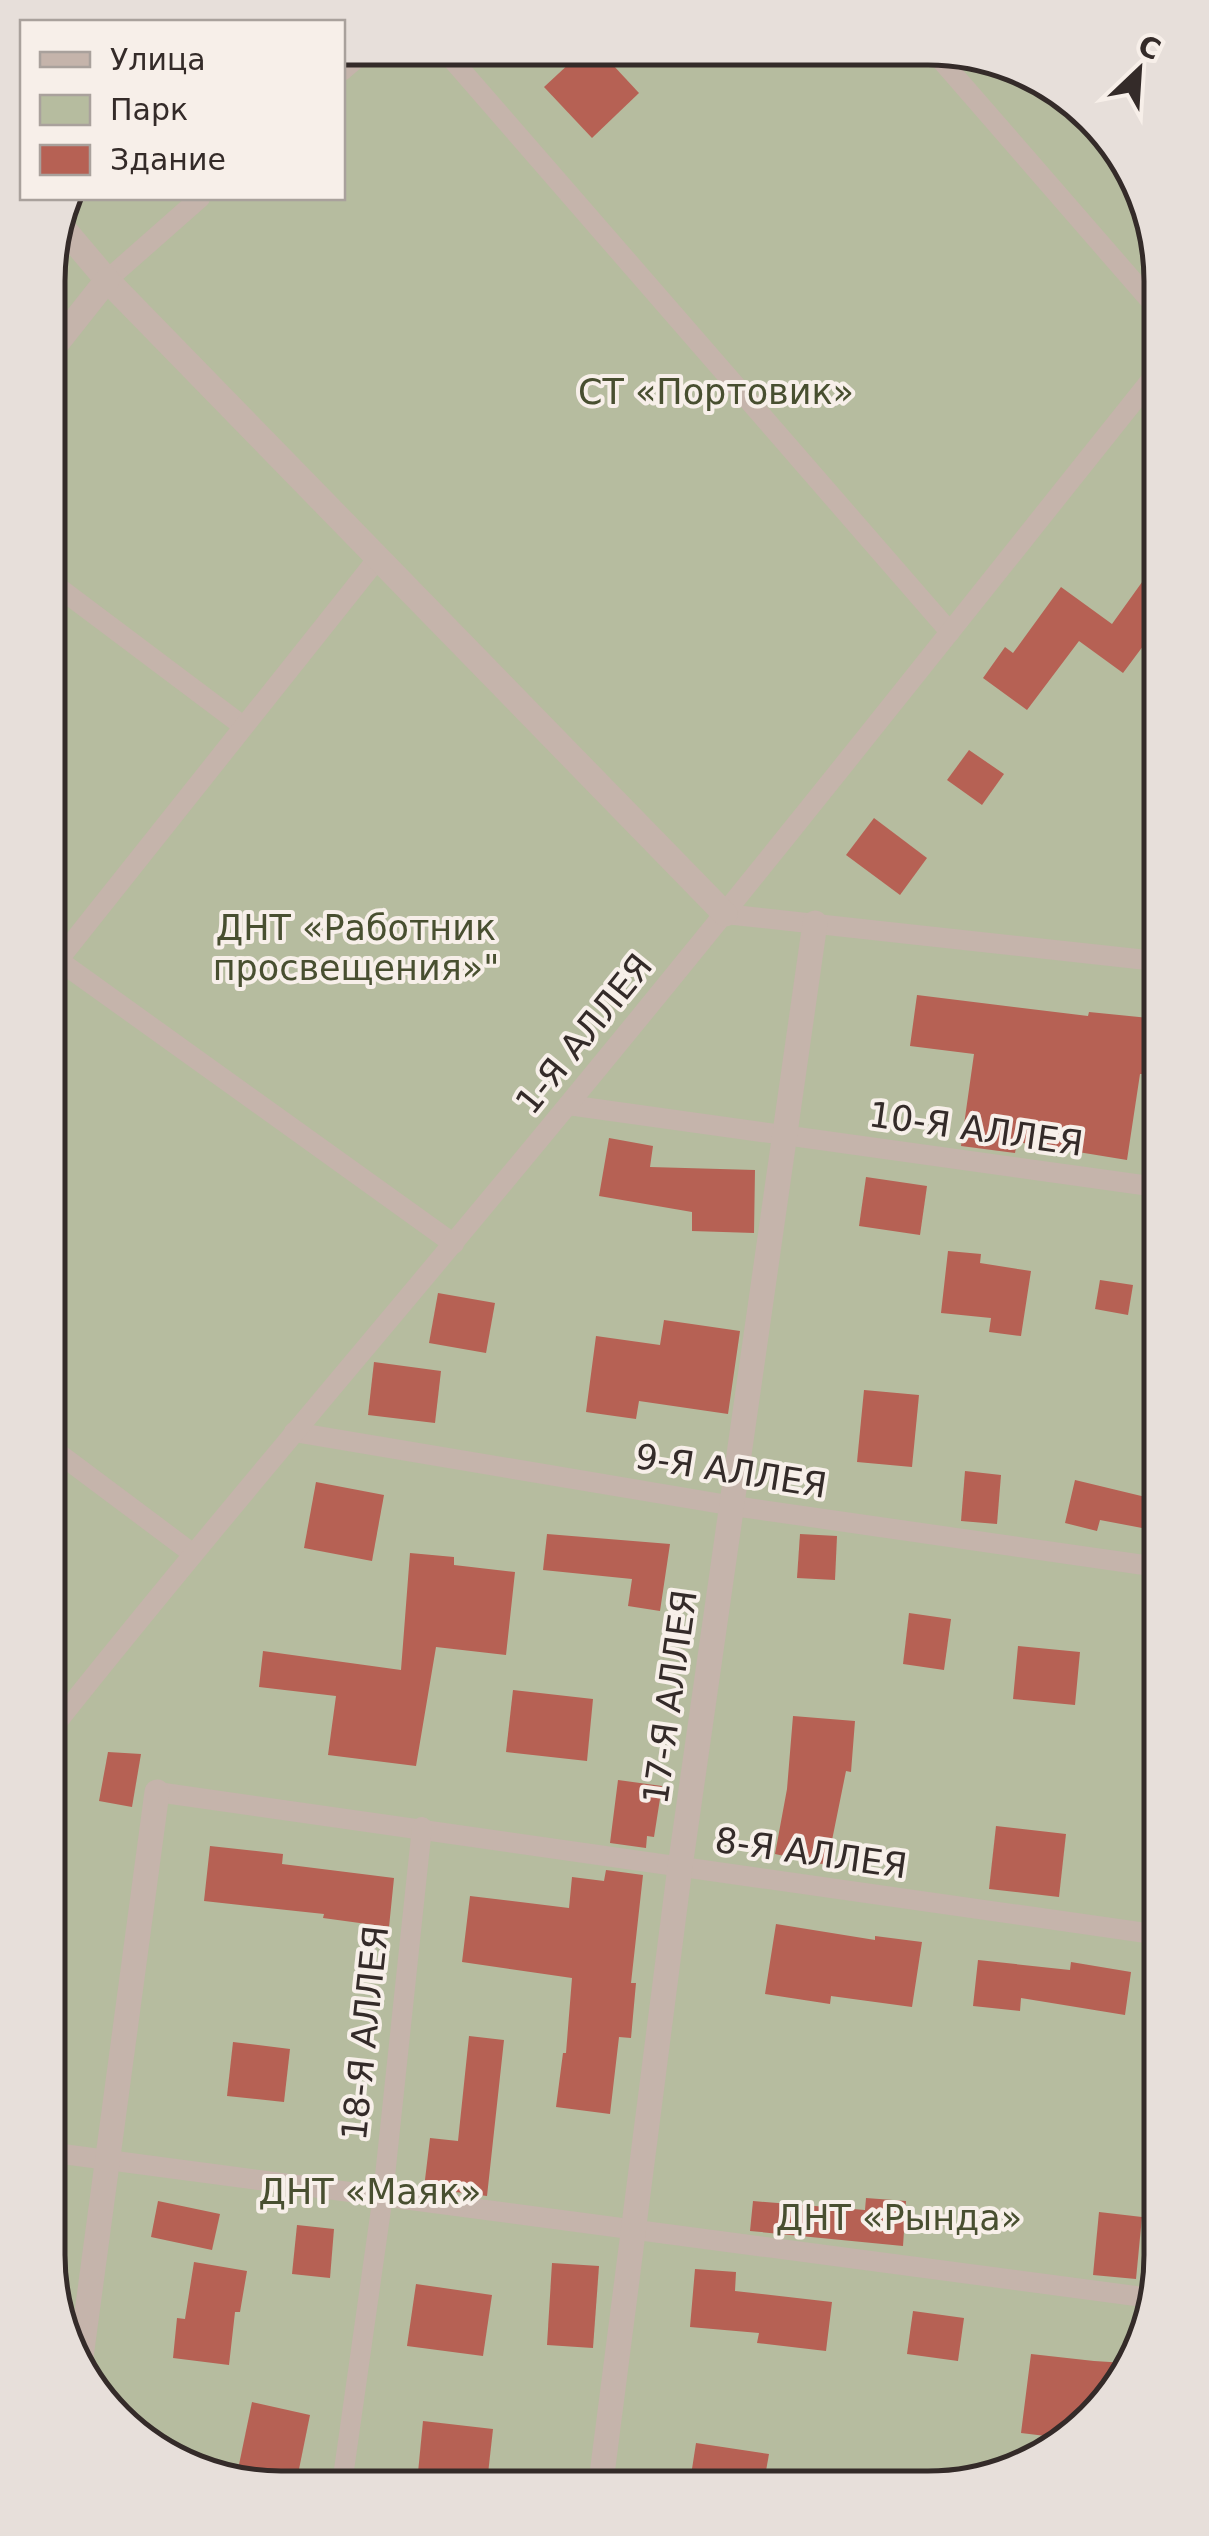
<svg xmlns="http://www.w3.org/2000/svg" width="1209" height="2536" viewBox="0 0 1209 2536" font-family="'DejaVu Sans',sans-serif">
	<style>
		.green { fill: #b6bc9f }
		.building { fill: #b66154 }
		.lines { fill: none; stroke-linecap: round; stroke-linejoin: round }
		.lane { stroke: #c5b4ab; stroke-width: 20 }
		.street { stroke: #c5b4ab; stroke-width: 25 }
		.labels { text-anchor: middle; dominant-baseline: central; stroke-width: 8; stroke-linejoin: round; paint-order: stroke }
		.park-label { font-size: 35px; fill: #484f30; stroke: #f7efe9 }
		.street-label { font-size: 35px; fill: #342b29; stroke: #f7efe9 }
		.rim { fill: none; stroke: #342b29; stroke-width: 5 }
	</style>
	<rect width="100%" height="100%" fill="#efe5de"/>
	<polygon class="green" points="343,48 973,52 1082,106 1153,220 1161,2271 1113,2398 989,2480 236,2484 127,2430 56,2316 49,251 66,198 342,198"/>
	<g class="building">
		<polygon points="585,49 599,50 639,93 592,138 544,87"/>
		<polygon points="1155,564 1155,630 1123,673 1079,641 1027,710 983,678 1005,647 1013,653 1061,587 1112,624"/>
		<polygon points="969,750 1004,774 982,805 947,780"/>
		<polygon points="874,818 927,858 900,895 846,855"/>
		<polygon points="917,995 1088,1016 1089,1012 1149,1018 1144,1074 1140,1074 1127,1160 1017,1142 1015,1153 961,1146 974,1054 910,1046"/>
		<polygon points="609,1138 653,1146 650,1167 755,1170 754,1233 692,1231 692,1212 599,1196"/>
		<polygon points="866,1177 927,1186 920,1235 859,1226"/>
		<polygon points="948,1251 981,1254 980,1263 1031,1271 1021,1336 989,1332 991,1318 941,1313"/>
		<polygon points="1100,1280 1133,1285 1128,1315 1095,1309"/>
		<polygon points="438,1293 495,1303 486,1353 429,1343"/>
		<polygon points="664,1320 740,1331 728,1414 639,1401 636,1419 586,1412 596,1336 660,1345"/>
		<polygon points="374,1362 441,1371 435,1423 368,1415"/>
		<polygon points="864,1390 919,1395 912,1467 857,1462"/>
		<polygon points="965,1471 1001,1475 997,1524 961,1521"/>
		<polygon points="1075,1480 1158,1500 1158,1531 1100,1520 1097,1531 1065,1523"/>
		<polygon points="316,1482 384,1495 372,1561 304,1548"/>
		<polygon points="547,1534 670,1544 660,1611 628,1606 632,1579 543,1570"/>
		<polygon points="800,1534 837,1536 835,1580 797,1578"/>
		<polygon points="410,1553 454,1557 454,1565 515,1572 506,1655 436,1647 416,1766 328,1755 336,1696 259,1687 263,1651 401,1670"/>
		<polygon points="909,1613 951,1619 944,1670 903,1664"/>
		<polygon points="1018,1646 1080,1652 1075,1705 1013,1699"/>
		<polygon points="513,1690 593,1699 587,1761 506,1752"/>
		<polygon points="793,1716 855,1721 851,1772 846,1771 827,1865 775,1854 787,1789"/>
		<polygon points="108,1752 141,1754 132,1807 99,1801"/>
		<polygon points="618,1780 662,1786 654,1837 647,1836 646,1848 610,1843"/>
		<polygon points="996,1826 1066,1834 1059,1897 989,1889"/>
		<polygon points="210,1846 283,1854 282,1864 394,1878 389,1927 323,1918 324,1914 204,1901"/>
		<polygon points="606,1870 643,1875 631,1983 636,1983 631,2038 619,2037 610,2114 556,2107 563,2053 566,2053 572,1978 462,1962 470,1896 569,1908 572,1877 604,1881"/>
		<polygon points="776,1924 875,1940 875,1936 922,1942 912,2007 831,1996 830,2004 765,1994"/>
		<polygon points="978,1960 1070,1970 1071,1962 1131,1972 1125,2015 1021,1998 1020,2011 973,2006"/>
		<polygon points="469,2036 504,2040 487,2196 424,2188 430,2138 458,2141"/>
		<polygon points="233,2042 290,2049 284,2102 227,2096"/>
		<polygon points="866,2198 906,2201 903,2246 750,2231 753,2201 865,2210"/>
		<polygon points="158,2201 220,2214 212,2250 151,2237"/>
		<polygon points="1099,2212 1142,2217 1136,2279 1093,2275"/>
		<polygon points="297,2225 334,2229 330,2278 292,2274"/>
		<polygon points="194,2262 247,2271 240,2312 235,2312 229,2365 173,2358 177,2318 185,2319"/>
		<polygon points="552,2263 599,2266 593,2348 547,2345"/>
		<polygon points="695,2269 736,2272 735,2291 832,2302 826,2351 757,2343 759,2333 690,2327"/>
		<polygon points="416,2284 492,2295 483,2356 407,2346"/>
		<polygon points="913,2311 964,2318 958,2361 907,2354"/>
		<polygon points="1031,2354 1094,2361 1126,2363 1113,2398 1054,2437 1021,2433"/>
		<polygon points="252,2402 310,2415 296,2484 235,2484"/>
		<polygon points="423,2421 493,2429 487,2483 417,2483"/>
		<polygon points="696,2443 769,2454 764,2482 690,2482"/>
	</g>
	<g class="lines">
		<g class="lane">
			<polyline points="443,49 950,632"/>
			<polyline points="934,52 1154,305"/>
			<polyline points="342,71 369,48"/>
			<polyline points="107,280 200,198"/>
			<polyline points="50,581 243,726"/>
			<polyline points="725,914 1156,961"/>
			<polyline points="58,960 454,1244"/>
			<polyline points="52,968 378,558"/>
			<polyline points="568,1105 1157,1187"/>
			<polyline points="294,1432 734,1506 1158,1567"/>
			<polyline points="53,1449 192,1553"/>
			<path d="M54,1726c167,-210 343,-413 513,-620 199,-241 392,-486 587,-730"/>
			<polyline points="157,1792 1160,1935"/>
			<polyline points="55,2153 1151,2298"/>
			<polyline points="342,2484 383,2195 422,1827"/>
		</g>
		<g class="street">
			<polyline points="58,222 107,280 725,914"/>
			<polyline points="50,352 107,280"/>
			<polyline points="81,2357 157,1792"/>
			<polyline points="601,2482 680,1867 815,923"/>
		</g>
	</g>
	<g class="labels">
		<g class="park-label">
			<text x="716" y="392">СТ «Портовик»</text>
			<text x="356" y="928">ДНТ «Работник<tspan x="356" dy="40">просвещения»"</tspan></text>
			<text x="370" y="2192">ДНТ «Маяк»</text>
			<text x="899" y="2218">ДНТ «Рында»</text>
		</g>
		<g class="street-label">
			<text transform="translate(584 1034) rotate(-51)">1-Я АЛЛЕЯ</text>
			<text transform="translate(976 1129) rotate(8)">10-Я АЛЛЕЯ</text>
			<text transform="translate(731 1471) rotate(9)">9-Я АЛЛЕЯ</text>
			<text transform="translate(670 1697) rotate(-82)">17-Я АЛЛЕЯ</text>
			<text transform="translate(811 1853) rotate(8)">8-Я АЛЛЕЯ</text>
			<text transform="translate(365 2033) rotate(-84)">18-Я АЛЛЕЯ</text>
		</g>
	</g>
	<path d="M0 0H1209V2536H0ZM281 65H928A216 216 0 0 1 1144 281V2255A216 216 0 0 1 928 2471H281A216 216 0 0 1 65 2255V281A216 216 0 0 1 281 65Z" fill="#e7dfda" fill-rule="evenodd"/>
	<path class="rim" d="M281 65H928A216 216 0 0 1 1144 281V2255A216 216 0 0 1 928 2471H281A216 216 0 0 1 65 2255V281A216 216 0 0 1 281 65Z"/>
	<rect x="20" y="20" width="325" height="180" fill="#f7efe9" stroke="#a9a19c" stroke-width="2.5"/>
	<rect x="40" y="52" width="50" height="15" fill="#c5b4ab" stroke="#a9a19c" stroke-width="2.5"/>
	<text x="110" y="70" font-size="30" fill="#342b29">Улица</text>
	<rect x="40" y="95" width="50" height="30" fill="#b6bc9f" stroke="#a9a19c" stroke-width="2.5"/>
	<text x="110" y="120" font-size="30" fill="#342b29">Парк</text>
	<rect x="40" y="145" width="50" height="30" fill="#b66154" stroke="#a9a19c" stroke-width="2.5"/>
	<text x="110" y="170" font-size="30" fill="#342b29">Здание</text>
	<g transform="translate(1139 70) rotate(25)" stroke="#f7efe9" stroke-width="8" paint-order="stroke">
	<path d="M0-8L18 38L0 25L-18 38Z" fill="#342b29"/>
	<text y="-15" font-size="28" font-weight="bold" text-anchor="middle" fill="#342b29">С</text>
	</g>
</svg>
